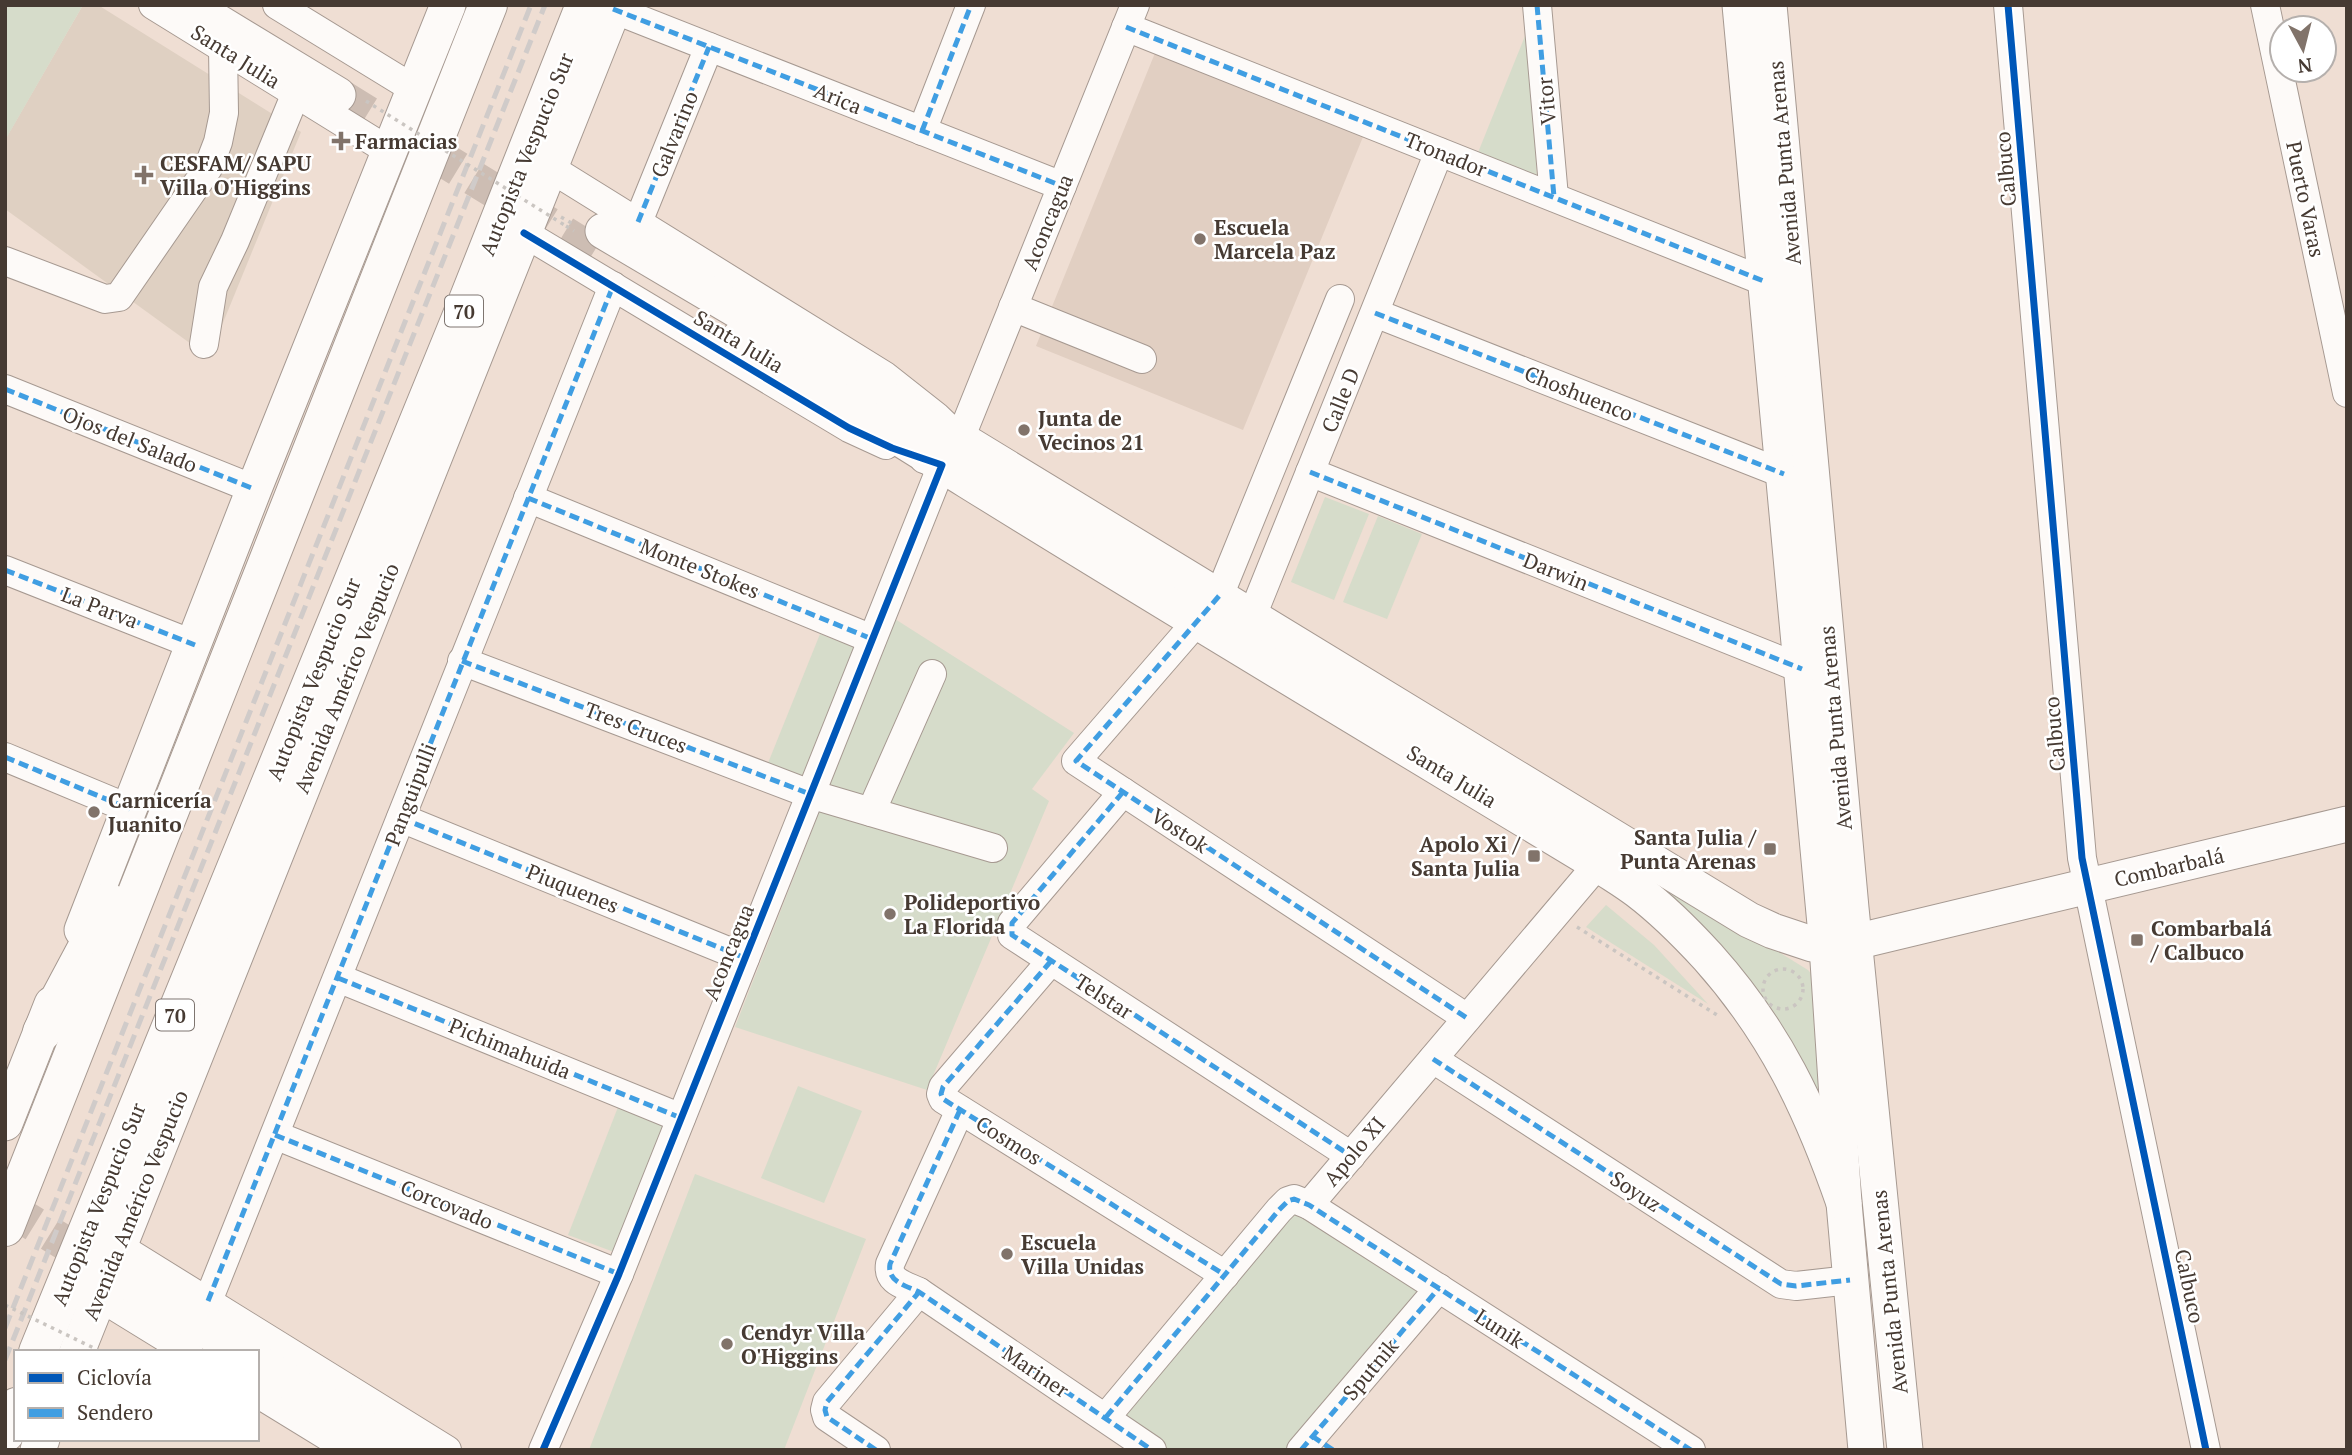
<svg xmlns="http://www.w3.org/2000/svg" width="2352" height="1455" viewBox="0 0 2352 1455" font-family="'PT Serif',serif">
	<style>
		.education { fill: #e1cfc2 }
		.medical { fill: #dfd0c2 }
		.green { fill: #d6dcca }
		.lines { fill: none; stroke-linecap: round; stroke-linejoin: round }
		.major-tunnel { stroke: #cdbdb3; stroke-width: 35; stroke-dasharray: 35 18; stroke-linecap: butt }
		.minor-casing { stroke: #a69991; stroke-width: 30 }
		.major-casing { stroke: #a69991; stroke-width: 37 }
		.highway-casing { stroke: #a69991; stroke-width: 40 }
		.path { stroke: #cac5c1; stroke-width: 3.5; stroke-dasharray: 3.5 5; stroke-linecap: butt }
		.minor { stroke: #fdfaf8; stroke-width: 28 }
		.major { stroke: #fdfaf8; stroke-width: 35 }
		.highway { stroke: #fdfaf8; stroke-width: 38 }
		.rail { stroke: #d0cbc9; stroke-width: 5; stroke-dasharray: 14 7; stroke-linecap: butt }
		.path-bridge { stroke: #cac5c1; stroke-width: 3.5; stroke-dasharray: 3.5 5; stroke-linecap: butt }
		.quiet { stroke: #409ee2; stroke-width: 5; stroke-dasharray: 10 5; stroke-linecap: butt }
		.cycleway-casing { stroke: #fff; stroke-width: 11 }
		.cycleway { stroke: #0057b8; stroke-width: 7 }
		.poi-dot { fill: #81736a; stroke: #fff; stroke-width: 2.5 }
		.labels { text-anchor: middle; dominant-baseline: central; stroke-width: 5; stroke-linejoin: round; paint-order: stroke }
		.shield { fill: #fff; stroke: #7e7570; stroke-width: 2 }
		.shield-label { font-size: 19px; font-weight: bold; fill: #463a32 }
		.street-label { font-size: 21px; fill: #463a32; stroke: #fff }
		.poi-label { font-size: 21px; font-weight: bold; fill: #463a32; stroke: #fff; text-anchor: start }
	</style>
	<rect width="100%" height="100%" fill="#efded3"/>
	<polygon class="education" points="1157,48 1365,132 1243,430 1036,346"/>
	<polygon class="medical" points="83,5 98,5 301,132 209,357 5,209 5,140"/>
	<g class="green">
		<polygon points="5,5 83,5 7,137 5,137"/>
		<polygon points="1529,26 1537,179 1477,155"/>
		<polygon points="1325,497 1369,514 1334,600 1291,582"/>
		<polygon points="1378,516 1422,534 1387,619 1343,602"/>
		<polygon points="895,619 1074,733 1032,789 1049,801 927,1090 735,1027"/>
		<polygon points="820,634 854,647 802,776 768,763"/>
		<polygon points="1635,864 1808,970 1813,976 1823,1104"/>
		<polygon points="1606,905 1654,945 1708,1004 1586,927"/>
		<polygon points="798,1086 862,1111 824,1203 761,1178"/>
		<polygon points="620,1102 665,1119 614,1252 568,1235"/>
		<polygon points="695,1174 866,1239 784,1450 589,1450"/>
		<polygon points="1289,1209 1423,1288 1289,1450 1162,1450 1119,1412"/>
	</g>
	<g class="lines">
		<g class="major-tunnel">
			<polyline points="338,95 594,252"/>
			<polyline points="5,1206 104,1267"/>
		</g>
		<g class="minor-casing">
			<g id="minor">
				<polyline points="153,5 389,151"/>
				<polyline points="277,5 414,89"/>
				<polyline points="1537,5 1554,197"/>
				<polyline points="2008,5 2082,858 2206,1450"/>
				<polyline points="2265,5 2347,393"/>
				<polyline points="613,9 1062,186"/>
				<polyline points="1126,27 1766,282"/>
				<polyline points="922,131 971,5"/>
				<polyline points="550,168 885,376 937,417 960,439 1135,5"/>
				<polyline points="638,222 709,47"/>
				<polyline points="524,233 849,428 886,445"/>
				<polyline points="5,261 105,299 119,297 208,168 218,142 224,113 223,48"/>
				<polyline points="1340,299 1219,596 1076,761 1467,1018"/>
				<polyline points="1013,307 1142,359"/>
				<polyline points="1375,313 1784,474"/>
				<polyline points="204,344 213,287 235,241 296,93"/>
				<polyline points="5,389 254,489"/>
				<polyline points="1310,472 1802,669"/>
				<polyline points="528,498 872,639"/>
				<polyline points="5,570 195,645"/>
				<polyline points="1244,636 1439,152"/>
				<polyline points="462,661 810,794 993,848"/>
				<polyline points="5,757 130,809"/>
				<polyline points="1123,792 1012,923 1012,935 1351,1156"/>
				<polyline points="871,812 932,674"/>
				<polyline points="401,818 745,958"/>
				<polyline points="1051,961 943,1087 941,1094 943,1099 1225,1275"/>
				<polyline points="338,978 681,1118"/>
				<polyline points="1433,1059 1781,1284 1796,1286 1850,1280"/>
				<path d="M960,1110l-70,154c-3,18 15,21 29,28l233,158"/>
				<polyline points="275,1135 619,1274"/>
				<polyline points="1309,1205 1598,864"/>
				<polyline points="118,1246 447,1450"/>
				<polyline points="98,1296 189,1352"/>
				<polyline points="208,1301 613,286"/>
				<polyline points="257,1393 350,1450"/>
				<polyline points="1106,1417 1279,1210 1288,1201 1294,1199 1309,1205 1691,1450"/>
				<polyline points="543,1450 619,1274 942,465 924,459"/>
				<polyline points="876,1450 827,1417 825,1410 827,1402 919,1292"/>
				<polyline points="1301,1450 1439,1288"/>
			</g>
		</g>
		<g class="major-casing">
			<g id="major">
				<polyline points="190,5 338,95"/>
				<polyline points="1740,5 1827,946 1844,1203 1866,1450"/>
				<polyline points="1769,5 1851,908 1905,1450"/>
				<polyline points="603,231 909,412 960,439 1749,920 1773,931 1812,944 1827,946 1855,942 2347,824"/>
				<path d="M738,339c78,46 154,95 230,142 209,130 420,256 630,383 13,9 27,17 40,27 25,19 48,42 70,66 67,75 103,151 136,246"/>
				<polyline points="82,930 254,489 448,5"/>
				<polyline points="5,1123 52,1004"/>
				<polyline points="127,1281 241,1352"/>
				<polyline points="77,1352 615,5"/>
				<polyline points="257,1362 400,1450"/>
				<polyline points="38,1450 42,1439"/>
			</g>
		</g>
		<g class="highway-casing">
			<g id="highway">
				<polyline points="42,1032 89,944 108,902"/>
				<polyline points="5,1227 488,5"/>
				<polyline points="38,1352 463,313 585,5"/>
				<polyline points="5,1433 16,1407"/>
			</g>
		</g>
		<g class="path">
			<polyline points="561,217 575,225"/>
			<polyline points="566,226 574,231"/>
			<polyline points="1577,927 1717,1015 1719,1013"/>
			<circle cx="1783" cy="989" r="20"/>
		</g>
		<use href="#minor" class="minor"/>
		<use href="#major" class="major"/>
		<use href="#highway" class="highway"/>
		<g class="rail">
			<polyline points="5,1328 531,5"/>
			<polyline points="5,1360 545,5"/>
		</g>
		<g class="path-bridge">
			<polyline points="366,101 566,226"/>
			<polyline points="5,1305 102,1352"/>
		</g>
		<g class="quiet">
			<polyline points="1537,5 1554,197"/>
			<polyline points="613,9 1062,186"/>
			<polyline points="1126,27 1766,282"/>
			<polyline points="922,131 971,5"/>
			<polyline points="638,222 709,47"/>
			<polyline points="1375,313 1784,474"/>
			<polyline points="5,389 254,489"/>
			<polyline points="1310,472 1802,669"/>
			<polyline points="528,498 872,639"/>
			<polyline points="5,570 195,645"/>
			<polyline points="1219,596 1076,761 1467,1018"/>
			<polyline points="462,661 810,794"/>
			<polyline points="5,757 130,809"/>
			<polyline points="1123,792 1012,923 1012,935 1351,1156"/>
			<polyline points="401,818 745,958"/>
			<polyline points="1051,961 943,1087 941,1094 943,1099 1225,1275"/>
			<polyline points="338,978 681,1118"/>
			<polyline points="1433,1059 1781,1284 1796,1286 1850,1280"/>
			<path d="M960,1110l-70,154c-3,18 15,21 29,28l233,158"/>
			<polyline points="275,1135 619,1274"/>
			<polyline points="208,1301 613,286"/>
			<polyline points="1106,1417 1279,1210 1288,1201 1294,1199 1309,1205 1691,1450"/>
			<polyline points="1312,1436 1333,1450"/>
			<polyline points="876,1450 827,1417 825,1410 827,1402 919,1292"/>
			<polyline points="1301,1450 1439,1288"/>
		</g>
		<g class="cycleway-casing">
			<g id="cycleway">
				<polyline points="2008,5 2082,858 2206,1450"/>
				<polyline points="524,233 849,428 892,448 942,465 619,1274 543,1450"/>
			</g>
		</g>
		<use href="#cycleway" class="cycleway"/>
	</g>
	<g class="poi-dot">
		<path d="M337.5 130.5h7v7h7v7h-7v7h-7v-7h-7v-7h7z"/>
		<path d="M140.5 164.5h7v7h7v7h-7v7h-7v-7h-7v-7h7z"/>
		<circle cx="1200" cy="239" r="7"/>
		<circle cx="1024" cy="430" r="7"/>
		<circle cx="94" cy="812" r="7"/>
		<rect x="1763" y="842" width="14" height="14" rx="3.5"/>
		<rect x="1527" y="849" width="14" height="14" rx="3.5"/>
		<circle cx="890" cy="914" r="7"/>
		<rect x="2130" y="933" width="14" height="14" rx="3.5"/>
		<circle cx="1007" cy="1254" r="7"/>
		<circle cx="727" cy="1344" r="7"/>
	</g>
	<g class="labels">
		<g class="shield">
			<rect x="445" y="295.5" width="38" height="31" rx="5"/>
			<rect x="156" y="999.5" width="38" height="31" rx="5"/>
		</g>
		<g class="shield-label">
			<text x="464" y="311">70</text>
			<text x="175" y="1015">70</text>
		</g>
		<g class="street-label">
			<text transform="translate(236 56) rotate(32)">Santa Julia</text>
			<text transform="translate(838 98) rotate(22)">Arica</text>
			<text transform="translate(1546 101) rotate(-95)">Vitor</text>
			<text transform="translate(674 134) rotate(-68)">Galvarino</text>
			<text transform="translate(526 154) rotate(-68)">Autopista Vespucio Sur</text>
			<text transform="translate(1446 154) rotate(22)">Tronador</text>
			<text transform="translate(1784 163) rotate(-95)">Avenida Punta Arenas</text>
			<text transform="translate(2005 169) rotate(-95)">Calbuco</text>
			<text transform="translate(2306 199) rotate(78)">Puerto Varas</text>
			<text transform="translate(1047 222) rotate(-68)">Aconcagua</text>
			<text transform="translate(739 341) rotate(31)">Santa Julia</text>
			<text transform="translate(1579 393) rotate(22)">Choshuenco</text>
			<text transform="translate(1340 400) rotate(-68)">Calle D</text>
			<text transform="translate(130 439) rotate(22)">Ojos del Salado</text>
			<text transform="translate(700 568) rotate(22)">Monte Stokes</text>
			<text transform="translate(1556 571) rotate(22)">Darwin</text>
			<text transform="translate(100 607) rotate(21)">La Parva</text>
			<text transform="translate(346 678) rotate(-68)">Avenida Américo Vespucio</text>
			<text transform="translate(313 679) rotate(-68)">Autopista Vespucio Sur</text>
			<text transform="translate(636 727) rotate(21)">Tres Cruces</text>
			<text transform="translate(1835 728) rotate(-95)">Avenida Punta Arenas</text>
			<text transform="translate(2054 734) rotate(-95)">Calbuco</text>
			<text transform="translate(1452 776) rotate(31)">Santa Julia</text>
			<text transform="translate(410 794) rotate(-69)">Panguipulli</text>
			<text transform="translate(1180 830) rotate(33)">Vostok</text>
			<text transform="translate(2169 867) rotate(-13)">Combarbalá</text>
			<text transform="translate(573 888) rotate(22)">Piuquenes</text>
			<text transform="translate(728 952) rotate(-68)">Aconcagua</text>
			<text transform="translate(1104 996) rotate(33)">Telstar</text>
			<text transform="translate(510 1048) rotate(22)">Pichimahuida</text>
			<text transform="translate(1009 1140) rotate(32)">Cosmos</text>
			<text transform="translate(1354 1151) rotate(-50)">Apolo XI</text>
			<text transform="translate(1636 1191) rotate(33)">Soyuz</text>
			<text transform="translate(98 1204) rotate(-68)">Autopista Vespucio Sur</text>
			<text transform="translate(447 1204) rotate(22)">Corcovado</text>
			<text transform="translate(135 1205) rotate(-68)">Avenida Américo Vespucio</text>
			<text transform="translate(2190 1286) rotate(78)">Calbuco</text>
			<text transform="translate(1889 1292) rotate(-96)">Avenida Punta Arenas</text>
			<text transform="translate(1500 1328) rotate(33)">Lunik</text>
			<text transform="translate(1370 1369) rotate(-50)">Sputnik</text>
			<text transform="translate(1036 1371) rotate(34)">Mariner</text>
		</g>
		<g class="poi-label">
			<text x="355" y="141">Farmacias</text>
			<text x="160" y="163">CESFAM/ SAPU<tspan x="160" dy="24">Villa O'Higgins</tspan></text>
			<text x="1214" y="227">Escuela<tspan x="1214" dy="24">Marcela Paz</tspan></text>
			<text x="1038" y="418">Junta de<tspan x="1038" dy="24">Vecinos 21</tspan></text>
			<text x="108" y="800">Carnicería<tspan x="108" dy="24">Juanito</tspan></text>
			<text x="1756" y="837" text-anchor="end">Santa Julia /<tspan x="1756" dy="24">Punta Arenas</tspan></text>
			<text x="1520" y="844" text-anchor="end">Apolo Xi /<tspan x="1520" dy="24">Santa Julia</tspan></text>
			<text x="904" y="902">Polideportivo<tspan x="904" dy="24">La Florida</tspan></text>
			<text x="2151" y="928">Combarbalá<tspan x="2151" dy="24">/ Calbuco</tspan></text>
			<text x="1021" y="1242">Escuela<tspan x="1021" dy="24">Villa Unidas</tspan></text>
			<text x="741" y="1332">Cendyr Villa<tspan x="741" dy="24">O'Higgins</tspan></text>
		</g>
	</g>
	<rect width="2352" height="1455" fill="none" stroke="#463a32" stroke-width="14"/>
	<rect x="14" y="1350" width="245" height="91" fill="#ffffff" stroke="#b5b0ad" stroke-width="2"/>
	<rect x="28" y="1373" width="35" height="10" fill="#0057b8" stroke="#b5b0ad" stroke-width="2"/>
	<text x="77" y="1385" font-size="21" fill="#463a32">Ciclovía</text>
	<rect x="28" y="1408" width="35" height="10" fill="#409ee2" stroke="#b5b0ad" stroke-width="2"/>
	<text x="77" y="1420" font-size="21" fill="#463a32">Sendero</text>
	<g transform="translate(2303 49) rotate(173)"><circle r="33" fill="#ffffff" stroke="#b5b0ad" stroke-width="2"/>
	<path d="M0-5L12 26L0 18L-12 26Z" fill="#81736a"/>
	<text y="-10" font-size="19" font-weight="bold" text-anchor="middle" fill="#463a32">N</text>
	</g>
</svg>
